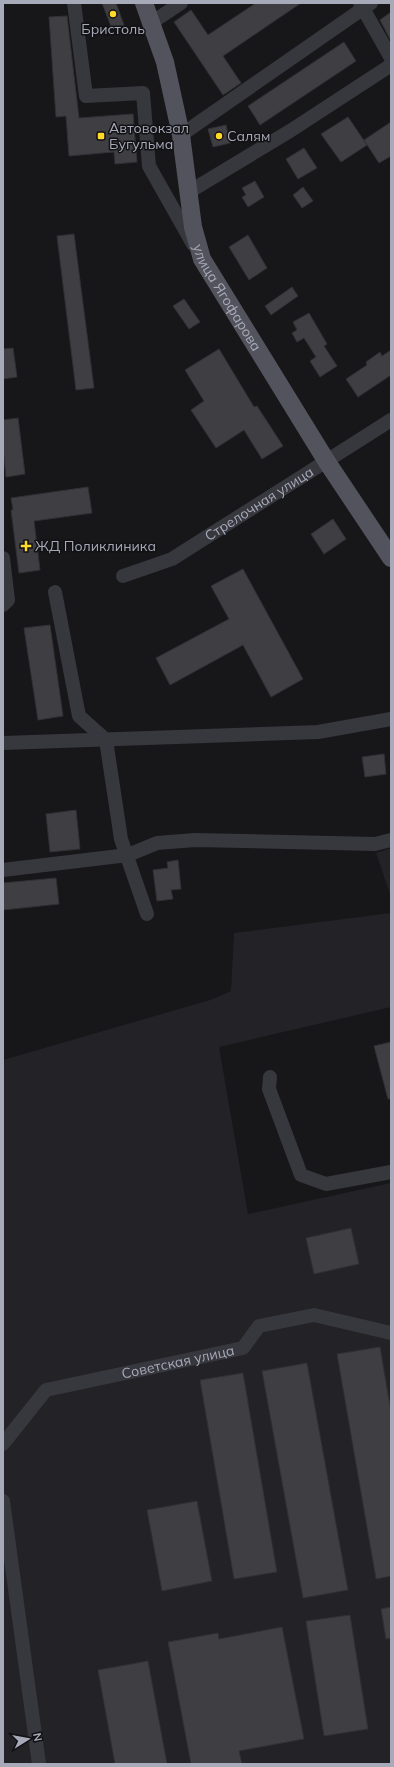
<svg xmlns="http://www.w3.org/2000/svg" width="394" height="1767" viewBox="0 0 394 1767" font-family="Mulish,sans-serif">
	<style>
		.built { fill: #232226 }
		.building { fill: #3e3e43; stroke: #313035 }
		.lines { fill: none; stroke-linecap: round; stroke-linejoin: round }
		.minor { stroke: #37373e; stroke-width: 14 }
		.major { stroke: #53535d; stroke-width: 18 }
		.poi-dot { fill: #ffda28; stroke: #121114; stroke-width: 1.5 }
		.labels { text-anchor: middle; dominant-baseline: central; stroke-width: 3; stroke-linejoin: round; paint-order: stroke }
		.poi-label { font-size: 14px; fill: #a7aab9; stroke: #121114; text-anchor: start }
		.street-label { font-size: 14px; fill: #a7aab9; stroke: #121114 }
	</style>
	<rect width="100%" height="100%" fill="#171619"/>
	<g class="built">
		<polygon points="391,848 391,897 376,853"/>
		<polygon points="391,913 391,1007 219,1047 248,1214 391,1183 391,1764 3,1764 3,1060 210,1000 231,991 234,933"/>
	</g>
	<g class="building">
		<polygon points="102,3 116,3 124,25 112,29"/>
		<polygon points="256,3 301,3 223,56 241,83 223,95 174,22 191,10 208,35"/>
		<polygon points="391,12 391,41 380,20"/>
		<polygon points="67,16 79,118 133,114 137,162 115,164 114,152 69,156 66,116 56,117 49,17"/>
		<polygon points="344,42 356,61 260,125 248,106"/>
		<polygon points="348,117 367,145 341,162 321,134"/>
		<polygon points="391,122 391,156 379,163 364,140"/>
		<polygon points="226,125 230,143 213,147 208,129"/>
		<polygon points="304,148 317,168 298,179 286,159"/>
		<polygon points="255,181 264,197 248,207 242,197 246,195 242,188"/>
		<polygon points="303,187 313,201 302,208 293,195"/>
		<polygon points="74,234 94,388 76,390 57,236"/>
		<polygon points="248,235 267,268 249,280 229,247"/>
		<polygon points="292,287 298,296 271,315 265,306"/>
		<polygon points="184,299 200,322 189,329 173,306"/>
		<polygon points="309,313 327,344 324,346 337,366 320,377 310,361 316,357 304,338 297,342 292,333 297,330 293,322"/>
		<polygon points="13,348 17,377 3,379 3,349"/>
		<polygon points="219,349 254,407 257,406 283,446 262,459 244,430 216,448 191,410 204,401 185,370"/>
		<polygon points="391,350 391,375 358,397 346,379 367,365 366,362 380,352 382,356"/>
		<polygon points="18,418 25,474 6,477 3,448 3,420"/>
		<polygon points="88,487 92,513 34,521 40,570 19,573 11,510 13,510 11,498"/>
		<polygon points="333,519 346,539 324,554 311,534"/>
		<polygon points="243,569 303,679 271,697 243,645 170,685 156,658 229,619 211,586"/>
		<polygon points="50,625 63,716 38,720 24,628"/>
		<polygon points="384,754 386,774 365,777 362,757"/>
		<polygon points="76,810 80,849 50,852 46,814"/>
		<polygon points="178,860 181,889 171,890 173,899 157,901 153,870 168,868 167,862"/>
		<polygon points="56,878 59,904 3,910 3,883"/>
		<polygon points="391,1042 391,1099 388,1099 374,1046"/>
		<polygon points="351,1228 359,1264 314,1274 306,1238"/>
		<polygon points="380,1347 391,1412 391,1576 376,1579 337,1354"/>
		<polygon points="307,1363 348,1590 303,1598 262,1371"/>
		<polygon points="243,1373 277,1572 234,1579 200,1380"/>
		<polygon points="197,1501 212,1581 162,1591 147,1510"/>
		<polygon points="391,1607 391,1638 386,1639 381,1609"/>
		<polygon points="350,1615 368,1729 324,1736 306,1621"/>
		<polygon points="282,1627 304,1739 239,1751 242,1764 191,1764 168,1642 218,1633 219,1639"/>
		<polygon points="148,1661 167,1764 115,1764 98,1670"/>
	</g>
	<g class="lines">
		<g class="minor">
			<polyline points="74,3 86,96 143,93 149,166 193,244"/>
			<polyline points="360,3 391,58"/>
			<polyline points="151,23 181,3"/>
			<polyline points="181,135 371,3"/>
			<polyline points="187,193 290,131 391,65"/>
			<polyline points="3,558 8,600 3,605"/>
			<path id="s1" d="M123,576l49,-17 219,-139"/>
			<polyline points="55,592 79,716 106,740 121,839 147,914"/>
			<polyline points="3,743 318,732 391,719"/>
			<polyline points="3,870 128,855 157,843 195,840 375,844 391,840"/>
			<polyline points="270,1077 269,1089 301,1175 326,1184 391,1172"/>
			<path id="s2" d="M3,1444l43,-54 197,-42 16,-22 55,-11 77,18"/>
			<polyline points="3,1501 39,1764"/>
		</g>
		<path class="major" id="s3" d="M144,3l21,59 16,73 12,92 9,32 125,203 64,96"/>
	</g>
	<g class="poi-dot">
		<circle cx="113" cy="14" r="4"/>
		<rect x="97" y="132" width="8" height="8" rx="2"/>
		<circle cx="219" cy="136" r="4"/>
		<path d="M24 540h4v4h4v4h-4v4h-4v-4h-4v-4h4z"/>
	</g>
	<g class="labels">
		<g class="poi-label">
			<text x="113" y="29" text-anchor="middle">Бристоль</text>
			<text x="109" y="128">Автовокзал<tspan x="109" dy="16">Бугульма</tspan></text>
			<text x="227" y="136">Салям</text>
			<text x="35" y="546">ЖД Поликлиника</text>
		</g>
		<g class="street-label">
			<text stroke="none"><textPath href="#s3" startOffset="309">улица Ягофарова</textPath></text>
			<text stroke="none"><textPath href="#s1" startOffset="155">Стрелочная улица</textPath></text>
			<text stroke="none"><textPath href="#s2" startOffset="204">Советская улица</textPath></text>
		</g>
	</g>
	<rect width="394" height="1767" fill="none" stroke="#a7aab9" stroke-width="8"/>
	<g transform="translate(28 1739) rotate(79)" stroke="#121114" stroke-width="3" paint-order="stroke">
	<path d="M0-3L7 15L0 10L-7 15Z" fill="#a7aab9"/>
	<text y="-6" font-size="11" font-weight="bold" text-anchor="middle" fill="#a7aab9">N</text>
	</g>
</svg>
